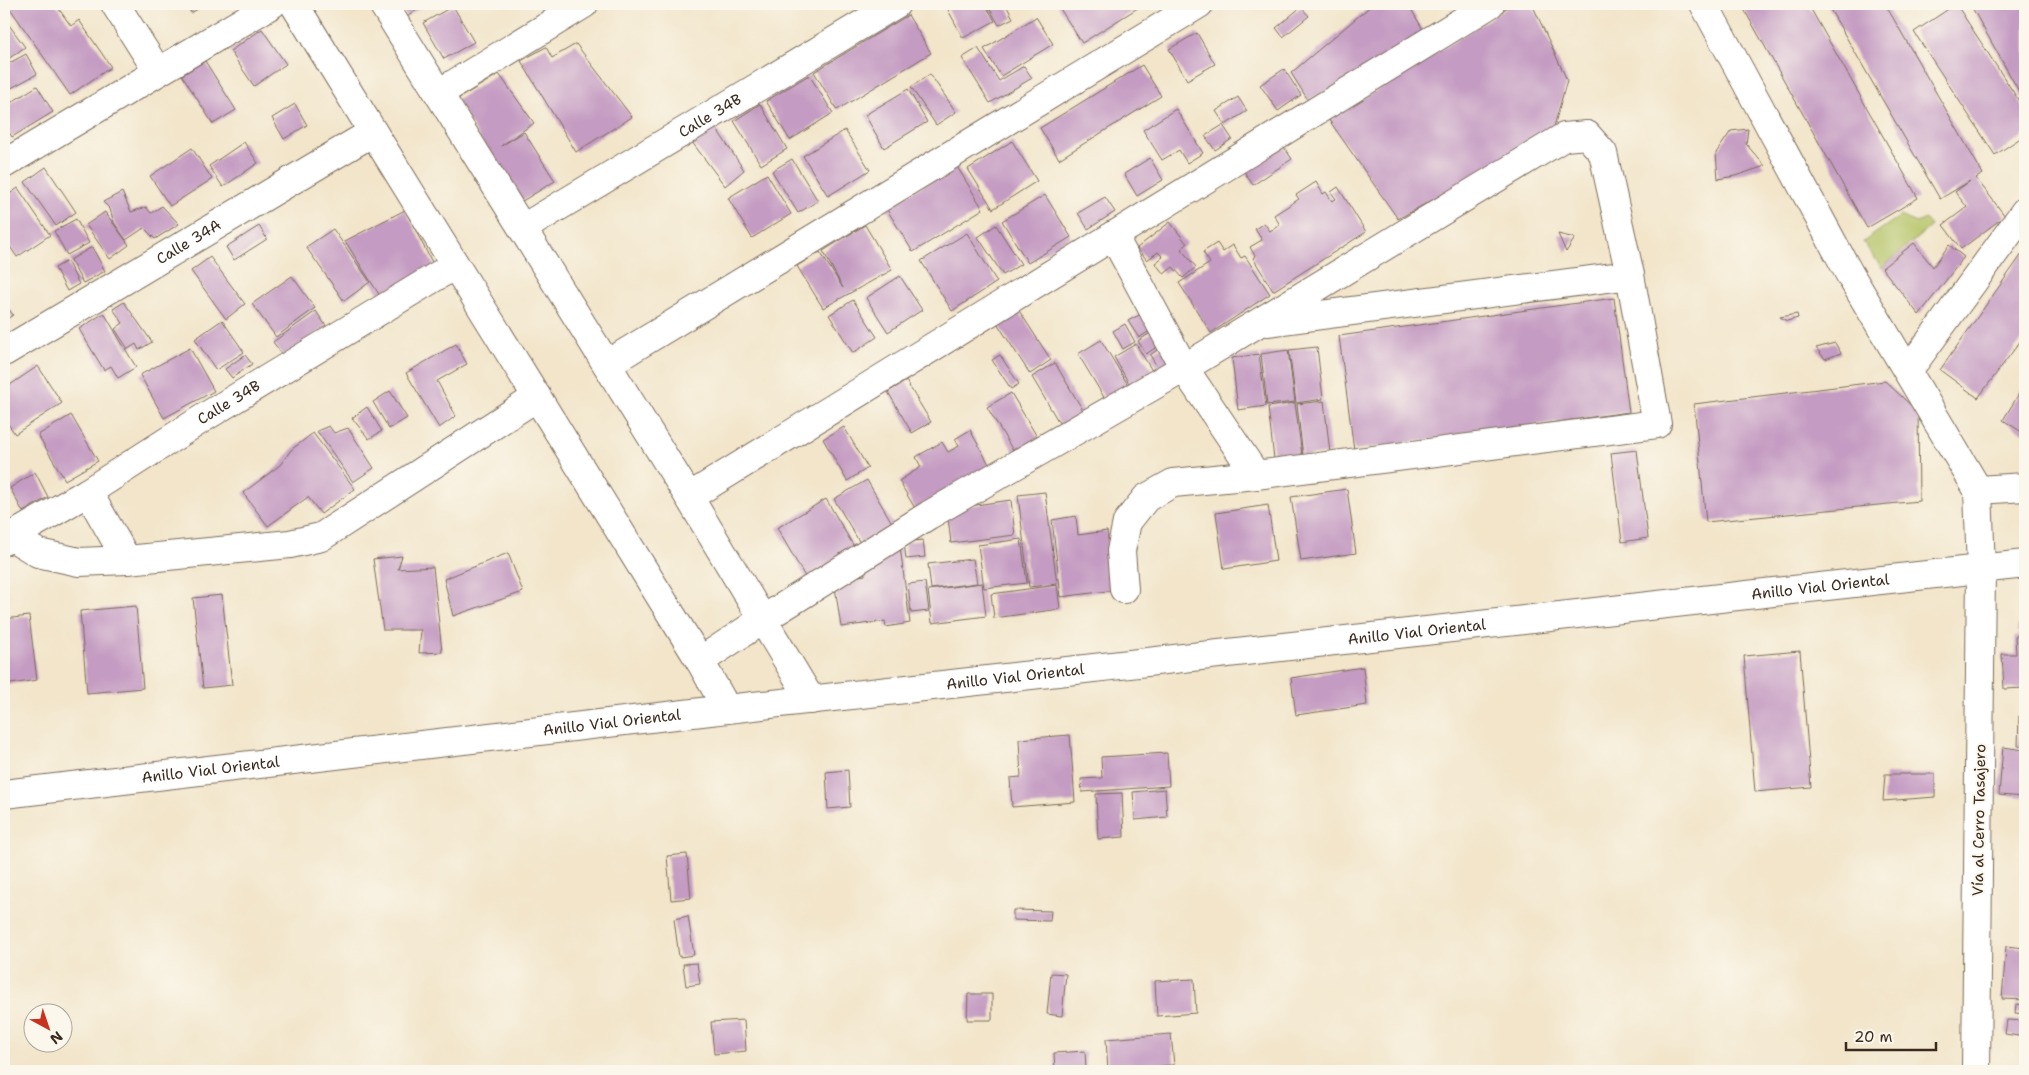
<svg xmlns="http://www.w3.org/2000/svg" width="2029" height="1075" viewBox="0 0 2029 1075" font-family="'Shantell Sans',sans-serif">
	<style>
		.green { fill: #b4c264; stroke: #787641 }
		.building { fill: #c49bc2 }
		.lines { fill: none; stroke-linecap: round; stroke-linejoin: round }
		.minor-casing { stroke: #7b6b5a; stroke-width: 30 }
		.highway-casing { stroke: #7b6b5a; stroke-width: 30 }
		.minor { stroke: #fff; stroke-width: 28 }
		.highway { stroke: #fff; stroke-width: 28 }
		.labels { text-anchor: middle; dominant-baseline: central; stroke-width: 4; stroke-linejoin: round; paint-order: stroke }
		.street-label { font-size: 15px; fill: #3b2a1e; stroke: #fbf7ec }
	</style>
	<rect width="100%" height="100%" fill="#fbf7ec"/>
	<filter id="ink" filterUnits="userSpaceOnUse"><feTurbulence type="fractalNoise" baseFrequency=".02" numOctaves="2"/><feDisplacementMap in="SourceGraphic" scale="10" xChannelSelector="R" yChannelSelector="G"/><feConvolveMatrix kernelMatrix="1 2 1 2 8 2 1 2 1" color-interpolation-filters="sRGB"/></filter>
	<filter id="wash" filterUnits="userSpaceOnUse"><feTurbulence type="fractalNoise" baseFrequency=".0096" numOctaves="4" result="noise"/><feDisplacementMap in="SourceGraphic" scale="20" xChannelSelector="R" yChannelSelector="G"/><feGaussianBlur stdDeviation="1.12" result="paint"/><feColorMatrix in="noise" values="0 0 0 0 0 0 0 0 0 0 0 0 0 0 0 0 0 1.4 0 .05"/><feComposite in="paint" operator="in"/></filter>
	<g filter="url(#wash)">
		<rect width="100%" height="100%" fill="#f2e5ca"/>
		<polygon class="green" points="1900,216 1917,223 1925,219 1931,226 1882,268 1863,242"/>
		<g id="blocks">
			<g class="building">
				<polygon points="7,4 58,4 56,5 71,26 79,20 111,67 70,95"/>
				<polygon points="186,4 206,4 191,13"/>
				<polygon points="398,4 425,4 407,17"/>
				<polygon points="945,4 985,4 995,21 963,38"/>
				<polygon points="987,4 1013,4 1007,7 1013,18 999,25"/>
				<polygon points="1057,4 1144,4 1082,43"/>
				<polygon points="1373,4 1408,4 1428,38 1308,100 1291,73"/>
				<polygon points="1513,4 1532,4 1567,80 1552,134 1398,219 1329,120"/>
				<polygon points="1741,4 1808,4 1918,198 1867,228"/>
				<polygon points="1827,4 1885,4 1983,174 1976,178 2005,216 1961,249 1943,225 1967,207 1955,192 1970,181 1940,199"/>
				<polygon points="1956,4 2025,110 2025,135 1995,155 1914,32"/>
				<polygon points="1970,4 2025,4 2025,102"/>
				<polygon points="453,6 474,42 444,59 423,23"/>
				<polygon points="1301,7 1309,16 1283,37 1276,28"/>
				<polygon points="908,15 931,53 837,110 814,72"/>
				<polygon points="1036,17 1053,44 1001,76 984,49"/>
				<polygon points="4,18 25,47 4,62"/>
				<polygon points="262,29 286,64 254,86 230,51"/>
				<polygon points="1197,33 1215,64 1187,80 1169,49"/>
				<polygon points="576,44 632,117 576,152 521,61 546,47 552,58"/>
				<polygon points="978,48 999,81 1024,66 1032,78 990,103 962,58"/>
				<polygon points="26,54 37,74 4,92 4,66"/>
				<polygon points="205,61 236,110 213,124 182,75"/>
				<polygon points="1142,65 1161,96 1059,159 1040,128"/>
				<polygon points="1284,69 1301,95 1278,111 1260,85"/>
				<polygon points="499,74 534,123 501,146 524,132 555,181 519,203 456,100"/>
				<polygon points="930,74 956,112 936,125 911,87"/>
				<polygon points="809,75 833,113 790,140 766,101"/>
				<polygon points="37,86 53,112 12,137 4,124 4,107"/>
				<polygon points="908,89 927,122 884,148 865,115"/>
				<polygon points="1238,97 1247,111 1225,125 1216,111"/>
				<polygon points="295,104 307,125 284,139 272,118"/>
				<polygon points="760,104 787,149 761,165 734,121"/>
				<polygon points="1176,109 1203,153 1187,163 1179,150 1162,160 1143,130"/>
				<polygon points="712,122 744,170 725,186 689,138"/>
				<polygon points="1223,125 1232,139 1215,150 1205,136"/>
				<polygon points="1748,129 1746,144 1765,166 1735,176 1718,179 1716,153 1731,131"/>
				<polygon points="845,130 870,170 828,196 803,156"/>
				<polygon points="1012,141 1037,181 993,209 968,169"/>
				<polygon points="244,142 258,163 223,187 209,166"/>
				<polygon points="1282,144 1292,159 1253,185 1243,170"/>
				<polygon points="192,148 212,179 170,206 150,176"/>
				<polygon points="1150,158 1163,180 1137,196 1124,174"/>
				<polygon points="792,159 818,201 798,213 772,171"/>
				<polygon points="956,165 983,209 913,252 886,208"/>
				<polygon points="46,167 76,212 56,226 25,182"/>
				<polygon points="767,174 791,214 752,238 728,198"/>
				<polygon points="1316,182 1323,194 1326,192 1332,201 1336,199 1331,192 1338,187 1366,232 1273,291 1253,258 1255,256 1250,247 1262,240 1255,229 1264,223 1270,231 1280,225 1274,215 1299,199 1296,195"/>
				<polygon points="18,188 50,235 17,257 4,238 4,198"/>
				<polygon points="122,192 131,212 146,207 151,213 162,206 179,224 155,239 144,228 126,240 114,223 110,209 103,202"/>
				<polygon points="1045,195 1071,237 1028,263 1002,221"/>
				<polygon points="1105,197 1115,212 1088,229 1078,213"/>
				<polygon points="405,210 434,266 382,299 345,241"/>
				<polygon points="105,212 129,245 110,259 86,225"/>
				<polygon points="76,219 89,243 67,255 54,231"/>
				<polygon points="1170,222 1187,244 1181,249 1196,267 1183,278 1173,267 1164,274 1155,263 1163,257 1158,252 1147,260 1137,248"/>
				<polygon points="865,225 892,270 823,308 797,266 820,252 843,288 823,251"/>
				<polygon points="996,225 1021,264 1003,275 978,237"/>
				<polygon points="259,226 267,239 234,260 226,247"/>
				<polygon points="333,229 370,282 344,301 306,247"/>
				<polygon points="967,233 997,282 952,311 921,261"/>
				<polygon points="1558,234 1575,238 1566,252"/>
				<polygon points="1217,243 1223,252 1233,245 1241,258 1245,256 1270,294 1211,333 1179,283 1210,263 1203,252"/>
				<polygon points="1914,243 1933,267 1949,245 1964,257 1919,315 1882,268"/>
				<polygon points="92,247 105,271 83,283 70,260"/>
				<polygon points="2025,250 2025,335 1978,398 1940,370"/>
				<polygon points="210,257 245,304 226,319 191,271"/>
				<polygon points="67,261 79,284 67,291 55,268"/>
				<polygon points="292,276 315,308 276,337 252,304"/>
				<polygon points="900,276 922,310 888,332 866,298"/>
				<polygon points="1614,298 1629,412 1354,450 1339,336"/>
				<polygon points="853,300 877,337 853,353 829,315"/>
				<polygon points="4,302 13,315 4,321"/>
				<polygon points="124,302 152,342 139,350 136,344 128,349 115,329 123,323 113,309"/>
				<polygon points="1018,309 1051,360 1030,374 997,323"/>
				<polygon points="316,311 326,326 284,357 273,342"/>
				<polygon points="104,313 136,367 118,378 111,366 104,370 79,329"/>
				<polygon points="1141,314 1151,330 1139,338 1128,321"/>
				<polygon points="1797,314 1798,318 1787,321 1780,317"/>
				<polygon points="222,320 244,352 216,370 195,339"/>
				<polygon points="1125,324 1135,342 1123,349 1113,331"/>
				<polygon points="1152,332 1160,345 1146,354 1138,341"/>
				<polygon points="1101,340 1128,385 1105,399 1078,354"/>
				<polygon points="1835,343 1841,353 1825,359 1816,348"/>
				<polygon points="456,344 467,364 437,381 456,416 439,428 406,373"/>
				<polygon points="1136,344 1154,374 1131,387 1114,357"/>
				<polygon points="1162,347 1171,362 1159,370 1150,355"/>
				<polygon points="1317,347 1323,399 1296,403 1289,350"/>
				<polygon points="190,348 214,391 164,418 140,375"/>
				<polygon points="1288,350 1295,402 1267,405 1261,354"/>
				<polygon points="1259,354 1266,406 1238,410 1232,358"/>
				<polygon points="245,355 252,364 232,378 225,369"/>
				<polygon points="1000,355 1019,384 1011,389 992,360"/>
				<polygon points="1055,363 1084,412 1061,426 1032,377"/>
				<polygon points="38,366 62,403 15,434 4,418 4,389"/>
				<polygon points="906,381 931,422 912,433 888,392"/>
				<polygon points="1885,381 1918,412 1919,501 1706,522 1694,404"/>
				<polygon points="2025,384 2025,434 2003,420"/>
				<polygon points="390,391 407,418 389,429 373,402"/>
				<polygon points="1011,393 1039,440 1015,454 987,407"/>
				<polygon points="1324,401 1330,453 1303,457 1297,404"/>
				<polygon points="1295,403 1302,455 1274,459 1268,407"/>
				<polygon points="367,407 382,431 369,439 352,418"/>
				<polygon points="71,415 98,461 65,480 38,435"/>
				<polygon points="329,426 334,433 348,428 374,468 353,482 317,431"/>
				<polygon points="844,427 868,468 847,481 823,439"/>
				<polygon points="4,429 8,437 4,440"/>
				<polygon points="970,430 990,466 916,510 899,481 921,467 916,457 942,442 948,452 959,446 955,439"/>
				<polygon points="313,433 355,489 321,514 308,497 268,526 243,493 280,465 291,450"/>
				<polygon points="1637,450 1648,538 1622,542 1611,453"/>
				<polygon points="35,472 48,497 23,512 10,488"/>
				<polygon points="867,480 895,528 863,548 834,499"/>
				<polygon points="1347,489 1356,553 1301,561 1291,497"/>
				<polygon points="1045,492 1057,584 1029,587 1018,495"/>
				<polygon points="826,499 856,550 807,580 777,528"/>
				<polygon points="1011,500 1015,535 951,543 947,509"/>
				<polygon points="1268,505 1276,561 1224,569 1216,513"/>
				<polygon points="1076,516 1078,535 1107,531 1115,590 1061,597 1052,520"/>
				<polygon points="1021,539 1027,583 984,588 978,545"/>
				<polygon points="923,540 925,557 906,559 904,542"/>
				<polygon points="900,547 910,623 886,627 885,621 841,627 834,580 865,575 864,563"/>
				<polygon points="508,553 523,592 453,616 444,579"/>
				<polygon points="402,556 398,569 433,567 442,652 419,653 421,630 383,630 373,559"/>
				<polygon points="973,559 977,583 931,589 928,564"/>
				<polygon points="925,582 929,611 911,613 908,584"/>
				<polygon points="982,583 986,616 932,623 928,590"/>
				<polygon points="1057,585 1060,609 994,618 991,594"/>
				<polygon points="222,595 232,685 203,688 193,598"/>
				<polygon points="136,606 143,688 87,693 80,611"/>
				<polygon points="2025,613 2025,632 2017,632 2018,625 2024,622 2022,614"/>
				<polygon points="29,616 37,680 4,685 4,619"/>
				<polygon points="2025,635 2025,688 2004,689 2002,654 2016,654 2015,636"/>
				<polygon points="1800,651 1811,787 1755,792 1744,656"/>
				<polygon points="1363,667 1367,705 1296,715 1291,678"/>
				<polygon points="2025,715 2025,747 2018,746 2019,716"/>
				<polygon points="1070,735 1075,802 1012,807 1010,778 1021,777 1019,739"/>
				<polygon points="2003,747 2025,750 2025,797 1999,795"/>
				<polygon points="1167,753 1169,786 1082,792 1081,779 1102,778 1101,757"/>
				<polygon points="848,770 850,807 828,809 826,772"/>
				<polygon points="1885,774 1935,774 1935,797 1883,801"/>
				<polygon points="1165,789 1167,817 1135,820 1133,792"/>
				<polygon points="1122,793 1124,837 1098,839 1096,794"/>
				<polygon points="687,854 691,898 671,900 667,856"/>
				<polygon points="1013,910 1051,911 1050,921 1013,920"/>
				<polygon points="688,916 694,955 679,957 674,919"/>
				<polygon points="2006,946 2025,948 2025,1000 2002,999"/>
				<polygon points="697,963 700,984 686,986 683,964"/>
				<polygon points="1051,973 1066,974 1062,1016 1047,1014"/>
				<polygon points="1194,979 1196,1013 1157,1016 1155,981"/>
				<polygon points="968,994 992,994 992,1020 967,1020"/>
				<polygon points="2016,1004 2025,1005 2025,1014 2015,1013"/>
				<polygon points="744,1020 746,1051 714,1054 711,1022"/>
				<polygon points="2007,1020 2025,1021 2025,1037 2005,1034"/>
				<polygon points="1171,1034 1174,1065 1108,1071 1106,1039"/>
				<polygon points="1085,1051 1086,1070 1055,1071 1054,1053"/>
			</g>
		</g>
	</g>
	<g filter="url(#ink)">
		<use href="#blocks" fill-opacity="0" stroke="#7b6b5a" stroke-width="1"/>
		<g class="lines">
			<g class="minor-casing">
				<g id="minor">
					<polyline points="115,4 158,72"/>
					<polyline points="294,4 700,661 727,709"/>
					<polyline points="383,4 689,497 811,700"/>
					<polyline points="1704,4 1849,273 1978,490 1981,569 1976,1071"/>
					<polyline points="439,93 584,4"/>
					<polyline points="4,164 272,4"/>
					<path id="s1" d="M523,228l373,-224"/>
					<polyline points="1267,322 1630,275"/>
					<path id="s2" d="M4,352l369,-220"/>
					<polyline points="607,364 1199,4"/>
					<polyline points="1908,371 2025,211"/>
					<polyline points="1978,490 2025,487"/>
					<polyline points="88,492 127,560"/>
					<polyline points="689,497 1490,4"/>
					<polyline points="12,537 38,553 79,562 127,560 290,544 321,537 537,397"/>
					<path id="s3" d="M4,541l84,-49 120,-77 247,-150"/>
					<polyline points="1124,589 1121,551 1127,522 1146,498 1173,483 1256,475"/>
					<polyline points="700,661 762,620 929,515 1184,368 1564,137 1587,135 1603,153 1630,275 1657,424 1256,475 1184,368 1113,235"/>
				</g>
			</g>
			<g class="highway-casing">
				<g id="highway">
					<path id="s4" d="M4,794l723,-85 1298,-145"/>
				</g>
			</g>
			<use href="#minor" class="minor"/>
			<use href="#highway" class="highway"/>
		</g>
	</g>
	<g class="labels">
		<g class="street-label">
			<text stroke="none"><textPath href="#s1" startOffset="218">Calle 34B</textPath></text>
			<text stroke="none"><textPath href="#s2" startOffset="215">Calle 34A</textPath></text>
			<text stroke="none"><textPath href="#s3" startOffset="264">Calle 34B</textPath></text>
			<text stroke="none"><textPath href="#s4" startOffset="1828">Anillo Vial Oriental</textPath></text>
			<text stroke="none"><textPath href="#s4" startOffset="1422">Anillo Vial Oriental</textPath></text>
			<text stroke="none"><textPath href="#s4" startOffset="1018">Anillo Vial Oriental</textPath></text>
			<text stroke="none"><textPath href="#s4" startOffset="612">Anillo Vial Oriental</textPath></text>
			<text stroke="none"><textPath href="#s4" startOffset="208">Anillo Vial Oriental</textPath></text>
			<text transform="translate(1979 820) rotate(-89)">Vía al Cerro Tasajero</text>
		</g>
	</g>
	<rect width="2029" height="1075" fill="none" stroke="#fbf7ec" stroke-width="20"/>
	<g transform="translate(48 1028) rotate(140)"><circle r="24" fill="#fbf7ec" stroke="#aea59a"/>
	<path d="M0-4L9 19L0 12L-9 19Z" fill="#c8321e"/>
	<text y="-8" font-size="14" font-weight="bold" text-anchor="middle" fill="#3b2a1e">N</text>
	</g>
	<path d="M1846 1042v8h90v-8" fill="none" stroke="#3b2a1e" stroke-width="2.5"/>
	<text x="1854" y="1042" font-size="15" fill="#3b2a1e" stroke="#fbf7ec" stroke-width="4" paint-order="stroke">20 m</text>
</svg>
